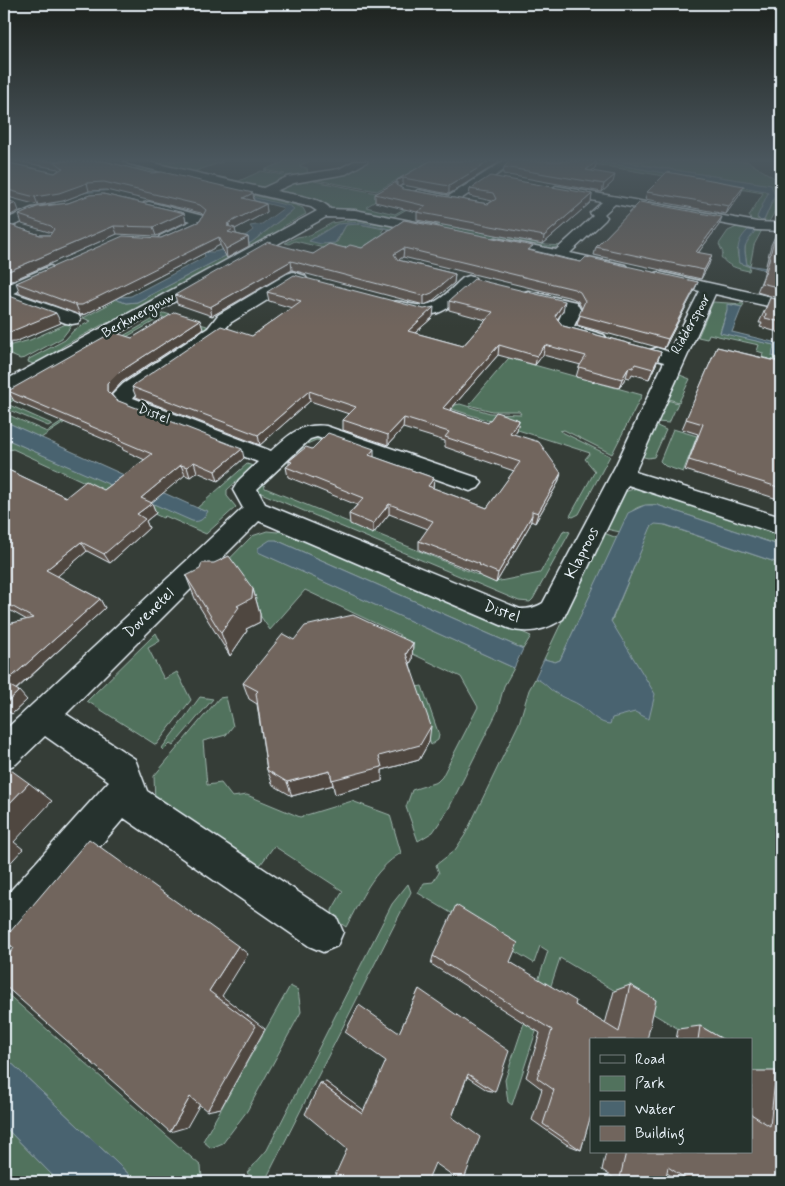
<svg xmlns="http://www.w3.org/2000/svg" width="785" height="1186" viewBox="0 0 785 1186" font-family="Mynerve,sans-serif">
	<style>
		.green { fill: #51725d; stroke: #9cb2aa; fill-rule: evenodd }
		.water { fill: #4a646f; stroke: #899ca6 }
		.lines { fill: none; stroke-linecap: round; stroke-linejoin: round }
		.minor-casing { stroke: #e8f1f8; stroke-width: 3 }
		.minor { fill: #26332d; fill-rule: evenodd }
		.wall { fill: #615750; stroke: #e8f1f8 }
		.shaded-wall { fill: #4f4741; stroke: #e8f1f8 }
		.building { fill: #71655d; stroke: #e8f1f8 }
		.labels { text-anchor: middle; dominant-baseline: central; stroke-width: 5; stroke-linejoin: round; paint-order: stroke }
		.far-street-label { font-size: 14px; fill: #e8f1f8; stroke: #26332d }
		.street-label { font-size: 16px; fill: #e8f1f8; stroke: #26332d }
	</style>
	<rect width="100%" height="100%" fill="#353d37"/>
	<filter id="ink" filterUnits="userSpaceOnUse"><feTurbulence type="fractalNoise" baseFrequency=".02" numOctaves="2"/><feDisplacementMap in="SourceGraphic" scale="10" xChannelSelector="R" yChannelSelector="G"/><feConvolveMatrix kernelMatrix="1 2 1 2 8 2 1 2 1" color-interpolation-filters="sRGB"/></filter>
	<g filter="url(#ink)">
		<g class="green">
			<polygon points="139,161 225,161 190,173"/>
			<polygon points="285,161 309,161 299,166 307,168 308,174 261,188 198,175 202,173 239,181 261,171 283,175 285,174 264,170"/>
			<path d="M368,161h63l-54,30 -61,-11 -2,1 68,13 13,-6 7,1 -6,6 27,5 -32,18 -42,-9h-17l-3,-4 -54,-14 22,-11 47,-7zM387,194l29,7v1l-21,12 -29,-7z"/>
			<path d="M576,161h20l167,29 5,3 -11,26 7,2 11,-26 -6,-10 -152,-24h130l34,21c0,12 -5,32 -14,42l-18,-2 2,-3 -2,-3 14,-23z"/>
			<polygon points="136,168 295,205 303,208 306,214 284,226 280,232 135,312 102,325 65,345 36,365 28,362 29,359 65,340 74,330 91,321 83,318 113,302 43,277 53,277 126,303 137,302 252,242 291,212 292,207 131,170"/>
			<path d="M354,219l45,9 -4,3 -31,-8h-10l30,6 -2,2 5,4 -2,16 -53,-1 -37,-9 -6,3 -4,-1 12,-6 13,-2 22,-12zM352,223l-6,2 -9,17 -28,-1 26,-16z"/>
			<polygon points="419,220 546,245 563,246 548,249 437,227 440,225"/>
			<path d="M741,225l22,3 -9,17 -4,21 -3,-1 -2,-15 1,-8 9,-11 -18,19 2,13 11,4 -1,4c-11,-2 -22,-5 -28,-14l2,-4 -4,-9 9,-13z"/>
			<polygon points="713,302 744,304 742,307 732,304 727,310 720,332 774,345 773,352 781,358 781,364 762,358 763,353 757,351 759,345 709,334 707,339 698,337"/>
			<polygon points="164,313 207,326 208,328 204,331 162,317 7,404 52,424 48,426 4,408 4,403"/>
			<polygon points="68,323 72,325 62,338 25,358 20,359 4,352 4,347 30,340"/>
			<polygon points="519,346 516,360 642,395 612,454 564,430 560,431 610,456 579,514 573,517 570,516 595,471 585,459 590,453 452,409 455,405 460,404 490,413 521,414 519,411 492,411 469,405"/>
			<polygon points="680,375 690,379 679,402 668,399"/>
			<polygon points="667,400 678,403 669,423 657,422"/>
			<polygon points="94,403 41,438 4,421 4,413 47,432 86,406"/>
			<polygon points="655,425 666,430 654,457 648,458 640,456"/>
			<polygon points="673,429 697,436 683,472 665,466 660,461"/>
			<polygon points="316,436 328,441 316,440 307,444 264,484 265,488 495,582 540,573 564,530 570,532 533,599 530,602 519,601 261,493 256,487 305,440"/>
			<polygon points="4,438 195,521 204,511 197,508 247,464 253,466 227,490 227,496 236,507 206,534 165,516 163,518 13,449 4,451"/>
			<path d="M640,487l141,46v13l-124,-41c-24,-1 -28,7 -37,27l-14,-3 18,-37z"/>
			<polygon points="653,521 781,564 781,1090 751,1072 751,1040 697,1040 560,958 512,1105 508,1102 505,1080 548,951 540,946 534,963 418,893 424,883 433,882 439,873 436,865 455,850 465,835 519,723 529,690 537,675 581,695"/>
			<polygon points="281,529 531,636 523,649 276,540 263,554 514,668 504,686 497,712 448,810 433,832 418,841 406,807 412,790 437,782 442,777 478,707 461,677 394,645 400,635 305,590 270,630 235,579 195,594 252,536 267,531 278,532"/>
			<polygon points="604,533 617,538 560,660 555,662 544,659"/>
			<polygon points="156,633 160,641 148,648 164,679 177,672 191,700 156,745 87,701"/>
			<polygon points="422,686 439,735 438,740 431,745 411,688"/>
			<polygon points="200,697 213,699 173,746 170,744 164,750 162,748"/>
			<path d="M226,697l7,29 -7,9 -23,6 4,44 14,-2 11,14 15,-2 53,22 52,-16 38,14 11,38c-28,17 -40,46 -55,74l-13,-9 -1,-8 11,-19 -69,-45 -13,18 -7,3 -99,-65 -1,-26 65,-78z"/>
			<polygon points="408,884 411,892 267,1177 259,1182 247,1173 267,1150 392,904"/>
			<polygon points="290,986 298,990 301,1012 247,1111 223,1143 211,1148 203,1141"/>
			<polygon points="4,991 201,1166 202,1179 200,1182 137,1182 4,1056"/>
			<polygon points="4,1126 59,1182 4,1182"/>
		</g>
		<g class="water">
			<polygon points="596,161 617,161 771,185 775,195 764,220 761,221 757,217 768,193 765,191"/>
			<path d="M136,170l154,36 4,3 -42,33 -115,60 -11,1 -73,-26 4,-2 65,22 9,-1 74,-39 -1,-4 -33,-12c12,4 27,10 39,11 13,1 34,-15 43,-22l-3,-4 12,-2 22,-16 -54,-14 -117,-4 -39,4 -33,11 -37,-13z"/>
			<polygon points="361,222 390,229 359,224 346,225 335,243 321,244 309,241 337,224"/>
			<path d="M748,230l7,1c-11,17 -12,11 -8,34l34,5v4l-42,-11c-2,-15 -2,-22 9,-33z"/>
			<polygon points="727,304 742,307 732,332 781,344 779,354 781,355 781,358 772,356 774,345 720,333 727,310"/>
			<path d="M4,421l200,90 2,-1 2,1c-4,7 -7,12 -16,10l-188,-83z"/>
			<path d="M645,505h12l124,41v18l-115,-39 -11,-1 -4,3 -40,94 44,73 -6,25 -14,-7 -23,6 -2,6c-11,0 -20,-11 -29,-18 -7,-5 -16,-7 -24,-12 -9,-5 -11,-11 -22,-16l9,-19 11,3 5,-2 68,-147z"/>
			<polygon points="270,540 276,540 523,649 514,668 258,552 258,548"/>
			<polygon points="4,1056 137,1182 59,1182 4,1126"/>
		</g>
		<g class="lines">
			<g class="minor-casing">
				<g id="minor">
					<path d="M124,161h21l118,27 24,-11 52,-8 15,-8h14l-22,13 -52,9 -18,8c13,3 48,7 54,18l25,1 81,16 7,4 -7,4 -81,-16 -29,-1 -315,176 -7,2v-14l313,-170 -6,-4 -182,-43z"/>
					<polygon points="504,161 517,161 455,203 451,204 414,197 412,194 418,190 449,196"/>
					<polygon points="556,186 757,222 781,223 781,231 757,230 615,204 604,214 607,217 605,220 570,253 625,265 628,268 625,271 620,273 490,245 488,242 490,239 495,238 556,250 593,216 590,213 602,202 552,193 550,190"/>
					<polygon points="149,202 203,216 205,219 201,228 170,242 160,242 158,239 160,236 191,221 144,209 143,206 144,203"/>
					<polygon points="54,205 59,206 60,209 59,212 40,215 4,229 4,220 32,208"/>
					<polygon points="50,266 55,268 58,271 55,274 14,293 78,315 81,319 78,323 72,324 66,323 4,300 4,286"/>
					<path d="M293,272l12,4 2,3 -2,3 -10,1 -65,40 -10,13 -83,56 -4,6 138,53c18,-16 29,-28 55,-25l152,52 4,5 -4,5 -8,3 -8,-3 -145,-51 -7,2 -53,50 8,15 255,105c9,0 15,-1 23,-6l73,-138 48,-103 -14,-4 -2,-4 2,-4 7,-2 12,4 31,-61 -47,-11 -2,-3 2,-3 6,-2 122,27v10l-66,-15 -80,178 146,45v18l-153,-50 -65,134c-17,11 -36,16 -55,9l-249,-107 -193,193 69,45 12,32 190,127 6,14 -6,14 -14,6 -14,-6 -185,-128 -106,124 -14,6v-50l105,-117 -64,-45 -29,28 -12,5v-38l239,-223 -10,-18 6,-10 19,-18 -137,-54 -8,-8 -1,-5 11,-11 85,-56 10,-13 69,-41z"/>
					<path d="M469,276l6,2 2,3 -2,3c-33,31 -37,37 -83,26l-2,-4 2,-4c8,-2 16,2 24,3 21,3 33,-15 47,-27z"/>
					<polygon points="528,291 576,302 581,311 574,326 604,335 607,339 604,343 598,344 558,332 555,328 564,309 522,299 520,296 522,293"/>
				</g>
			</g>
			<use href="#minor" class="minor"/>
		</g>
		<g class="wall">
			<polygon points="16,161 104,161 266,204 267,212 235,229 236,234 248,237 249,246 227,258 220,245 86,314 80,315 20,293 16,283 161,238 200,221 203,215 201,213 106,190 89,191 63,201 38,205 4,196 4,162 55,173 59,170 58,169"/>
			<polygon points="430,161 501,161 449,194 403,185 399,187 403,189 488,204 492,201 469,196 470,189 592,194 591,202 543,244 417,220 417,212 375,202 375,194 396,185 397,186 397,180"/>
			<polygon points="597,161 595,168 592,171 613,182 602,192 503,174 504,167"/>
			<polygon points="647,192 741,193 726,214 645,199"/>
			<polygon points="103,194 184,213 186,222 156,236 117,234 4,284 4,223 40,235 50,235 52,233 22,224 19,215 37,207 68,203 90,195"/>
			<polygon points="404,220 581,262 698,282 694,291 664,349 577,325 582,309 578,301 572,298 403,257 398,260 455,274 454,283 431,302 424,305 292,270 212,316 177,304 175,295 313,254 345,248 362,248"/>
			<polygon points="719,225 698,253 709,264 701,279 594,255 596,247"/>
			<polygon points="775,236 781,237 781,299 757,292 763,277 771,245"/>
			<polygon points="267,292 433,317 415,333 463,346 486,320 449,310 449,301 563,311 557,319 563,326 661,352 657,362 649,379 632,374 630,378 626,377 619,388 576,377 579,367 581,365 543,355 535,365 498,355 450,410 488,423 519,420 517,430 514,434 561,473 558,483 535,523 531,521 530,525 496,583 478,575 478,573 419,550 419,541 428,529 389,514 373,534 350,524 349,514 357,505 288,477 286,467 289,465 289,461 312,449 374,457 434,478 433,488 487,508 514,471 445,447 445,441 403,428 388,445 343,430 343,420 349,414 310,401 260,445 136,397 132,387 252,336 292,308 269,301"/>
			<polygon points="770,298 781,300 781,333 760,327 762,323 759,323"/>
			<polygon points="203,329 122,382 111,394 116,400 244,458 218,481 197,472 190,477 185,475 151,502 156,513 146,521 149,528 110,563 87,551 57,576 100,599 105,608 16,690 27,700 12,714 4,709 4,625 27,620 4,607 4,525 6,524 4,522 4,468 66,497 104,490 145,460 123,450 122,447 14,401 8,391 132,338"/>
			<polygon points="781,346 781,500 685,470 698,434 682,429 717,347 777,361"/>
			<polygon points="186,576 253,589 260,614 260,622 246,629 247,631 230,656 196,601"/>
			<polygon points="294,640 413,643 412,660 410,664 429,742 419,760 382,770 382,781 335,794 333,785 292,796 273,785 267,770 257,704 249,699 243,683"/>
			<polygon points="433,956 510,962 575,1005 605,1024 614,991 630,985 647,1040 591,1040 591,1122 589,1121 581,1150 566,1144 532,1120 542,1089 526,1077 540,1033 431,964"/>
			<polygon points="419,989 495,1092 487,1090 467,1077 435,1163 347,1149 326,1082 364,1111"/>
			<polygon points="700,1026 724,1040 676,1040 678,1029"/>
			<polygon points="751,1071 776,1071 781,1182 680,1182 667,1173 665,1182 620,1182 602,1170 606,1152 751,1152"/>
		</g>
		<g class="shaded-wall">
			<polygon points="490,161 501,161 449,194 449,186"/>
			<polygon points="597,161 595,168 584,177 586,170"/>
			<polygon points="615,175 613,182 602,192 604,184"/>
			<polygon points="403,178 403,185 397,187 397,180"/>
			<polygon points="87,183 89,191 63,201 38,205 35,197"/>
			<polygon points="744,186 741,193 726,214 729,206"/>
			<polygon points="253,193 254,202 243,198"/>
			<polygon points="592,194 591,202 543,244 544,236"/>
			<polygon points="16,203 19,211 4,218 4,208"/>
			<polygon points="266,204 267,212 235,229 237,237 230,240 227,224"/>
			<polygon points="184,213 186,222 156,236 153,227"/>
			<polygon points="722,217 719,225 692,261 696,252"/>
			<polygon points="114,226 117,234 4,284 4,273"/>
			<polygon points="219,237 220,245 86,314 80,315 76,305"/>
			<polygon points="248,237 249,246 227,258 226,249"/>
			<polygon points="404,248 403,257 394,263 394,254"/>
			<polygon points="712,255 709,264 701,279 704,270"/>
			<polygon points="291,261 292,270 212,316 210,307"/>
			<polygon points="455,274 454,283 431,302 424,305 424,296"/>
			<polygon points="698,282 694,291 664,349 668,339"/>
			<polygon points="565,301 563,311 553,325 555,316"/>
			<polygon points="434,307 433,317 407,340 408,331"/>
			<polygon points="56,313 61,323 15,342 4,343 4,333"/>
			<polygon points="200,320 203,329 122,382 111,394 111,400 107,391 107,384 118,373"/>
			<polygon points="499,345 498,355 443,418 443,408"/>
			<polygon points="545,345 543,355 535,365 537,356"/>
			<polygon points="661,352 657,362 649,379 653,369"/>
			<polygon points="629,367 626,377 619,388 622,379"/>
			<polygon points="309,391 310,401 260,445 258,435"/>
			<polygon points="404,418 403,428 388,445 388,435"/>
			<polygon points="519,420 517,430 508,443 510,433"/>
			<polygon points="242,449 244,458 218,481 215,471"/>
			<polygon points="374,449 374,459 369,455"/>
			<polygon points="194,462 197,472 190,477 187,467"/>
			<polygon points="181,465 185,475 145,508 141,498"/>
			<polygon points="561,473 558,483 535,523 538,513"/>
			<polygon points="434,478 433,488 428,486"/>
			<polygon points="152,503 156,513 146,521 149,528 110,563 104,554 137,514"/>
			<polygon points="389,504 389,514 373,534 373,524"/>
			<polygon points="532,515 530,525 496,583 498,573"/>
			<polygon points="81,542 87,551 53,580 46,570"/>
			<polygon points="253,589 260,614 260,622 246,629 247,631 230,656 221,633 237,606"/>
			<polygon points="100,599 105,608 14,691 5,683"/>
			<polygon points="413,643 412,660 405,671 406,654"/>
			<polygon points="19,691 27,700 12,714 4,707 4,705"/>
			<polygon points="431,726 429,742 419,760 382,770 382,781 335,794 332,780 379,756"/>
			<polygon points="330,771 333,785 292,796 287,782"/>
			<polygon points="29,783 52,801 14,842 23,849 4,870 4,809"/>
			<polygon points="238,946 248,954 222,996 265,1029 221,1108 207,1111 209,991"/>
			<polygon points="326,1082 365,1111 362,1114 320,1083"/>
			<polygon points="205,1095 187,1127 170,1132 190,1097"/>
		</g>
		<g class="building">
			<polygon points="54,161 104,161 151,173 162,172 253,193 243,198 266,204 227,224 230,225 227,226 235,228 228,232 248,237 226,249 219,237 82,305 76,305 16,283 123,236 161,238 200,221 206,210 200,205 104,182 87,183 59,193 35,197 4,189 4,162 55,173 63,168"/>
			<polygon points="430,161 490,161 449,186 403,178 397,180"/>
			<polygon points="510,161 597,161 586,170 615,175 604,184 504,167"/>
			<polygon points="667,172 744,186 729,206 647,192"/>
			<polygon points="490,176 592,194 544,236 417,212 426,206 375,194 396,182 396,185 403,189 488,204 496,199 493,193 470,189"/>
			<polygon points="103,194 184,213 153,227 114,226 4,273 4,223 40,235 50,235 54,229 51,226 19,215 37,207 68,203 90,195"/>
			<polygon points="4,199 16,203 4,208"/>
			<polygon points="640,202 722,217 696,252 712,255 704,270 596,247"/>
			<polygon points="404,220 533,246 528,250 565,259 581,262 586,257 698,282 668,339 579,315 585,301 580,292 574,289 404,248 394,254 398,260 455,274 432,293 424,296 291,261 210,307 175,295 268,242 313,254 329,244 345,248 350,245 362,248"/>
			<polygon points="775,236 781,237 781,288 761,283 767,268"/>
			<polygon points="294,275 424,309 434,307 408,331 463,346 493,312 449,301 474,279 565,301 555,316 563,326 661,352 653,369 635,364 633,368 629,367 622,379 579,367 586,356 545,345 537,356 499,345 443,408 488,423 496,412 519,420 510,433 539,442 561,473 538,513 532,511 532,515 498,573 479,565 480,564 419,541 433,521 389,504 373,524 349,514 364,498 286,467 292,462 289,461 306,447 312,449 328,433 374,449 369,455 434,478 428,486 487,508 520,462 445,437 449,432 404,418 388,435 343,420 356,407 309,391 258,435 132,387 135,384 221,326 252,336 301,301 267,292"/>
			<polygon points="4,294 56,313 10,332 4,333"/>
			<polygon points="770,298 781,300 781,322 765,318 766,314 764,313"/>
			<polygon points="175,312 200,320 118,373 107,384 107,391 116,400 242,449 215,471 194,462 187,467 181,465 141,498 152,503 137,514 145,519 104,554 81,542 46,570 100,599 5,683 19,691 4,705 4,625 33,618 4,602 4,525 8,522 4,520 7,518 4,516 4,468 66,497 86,481 104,490 152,454 119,440 121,439 8,391 113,332 132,338"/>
			<polygon points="717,347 779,362 781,353 781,488 689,460 703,424 686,419"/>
			<polygon points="229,556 253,589 252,598 237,606 239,607 221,633 186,576 200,569 202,563 214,563"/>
			<polygon points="353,615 413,643 406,654 431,726 420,745 379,756 382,767 332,780 330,771 287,782 267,770 256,693 258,691 243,683 283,634 294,640 305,626"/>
			<polygon points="4,765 29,783 4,809"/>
			<polygon points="89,839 238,946 209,991 256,1026 207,1111 190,1097 170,1132 4,985 4,961 14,948 4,940 4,939"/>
			<polygon points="456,905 518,943 510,962 576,1001 575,1005 619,1032 630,985 656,1000 647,1040 591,1040 591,1115 581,1150 543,1124 554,1090 537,1078 552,1030 433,956"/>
			<polygon points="419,989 509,1051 495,1092 468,1074 452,1117 480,1137 463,1182 462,1182 435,1163 427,1182 332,1182 347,1149 305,1114 320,1083 362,1114 386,1061 345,1032 359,1005 399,1033"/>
			<polygon points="700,1026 724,1040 698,1040"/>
			<polygon points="776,1071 781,1074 781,1182 691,1182 668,1167 665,1182 626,1182 620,1178 626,1152 751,1152 751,1114 770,1126"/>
		</g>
	</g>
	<linearGradient id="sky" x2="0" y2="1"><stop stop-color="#1d221e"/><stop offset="0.49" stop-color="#4b575e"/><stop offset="1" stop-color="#4b575e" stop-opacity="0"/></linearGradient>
	<rect width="785" height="327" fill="url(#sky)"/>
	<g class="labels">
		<g class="far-street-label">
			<text transform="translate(138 315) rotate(-29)">Berkmergouw</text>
			<text transform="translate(691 324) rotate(-61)">Ridderspoor</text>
			<text transform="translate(154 414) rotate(21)">Distel</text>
		</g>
		<g class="street-label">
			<text transform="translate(582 553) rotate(-63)">Klaproos</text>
			<text transform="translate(502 612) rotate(20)">Distel</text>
			<text transform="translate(149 613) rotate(-44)">Dovenetel</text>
		</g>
	</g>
	<rect width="785" height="1186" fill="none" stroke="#26332d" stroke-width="20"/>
	<rect x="10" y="10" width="765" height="1166" fill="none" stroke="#e8f1f8" stroke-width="2" filter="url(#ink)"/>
	<rect x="590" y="1038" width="162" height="115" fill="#26332d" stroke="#747f7e"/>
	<rect x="600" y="1055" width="25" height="8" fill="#26332d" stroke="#747f7e"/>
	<text x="635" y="1064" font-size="15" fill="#e8f1f8">Road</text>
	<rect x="600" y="1076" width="25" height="15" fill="#51725d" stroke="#747f7e"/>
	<text x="635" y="1088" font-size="15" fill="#e8f1f8">Park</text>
	<rect x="600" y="1101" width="25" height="15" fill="#4a646f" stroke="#747f7e"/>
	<text x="635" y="1114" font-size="15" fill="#e8f1f8">Water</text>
	<rect x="600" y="1126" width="25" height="15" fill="#71655d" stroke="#747f7e"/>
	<text x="635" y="1138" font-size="15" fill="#e8f1f8">Building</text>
</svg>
